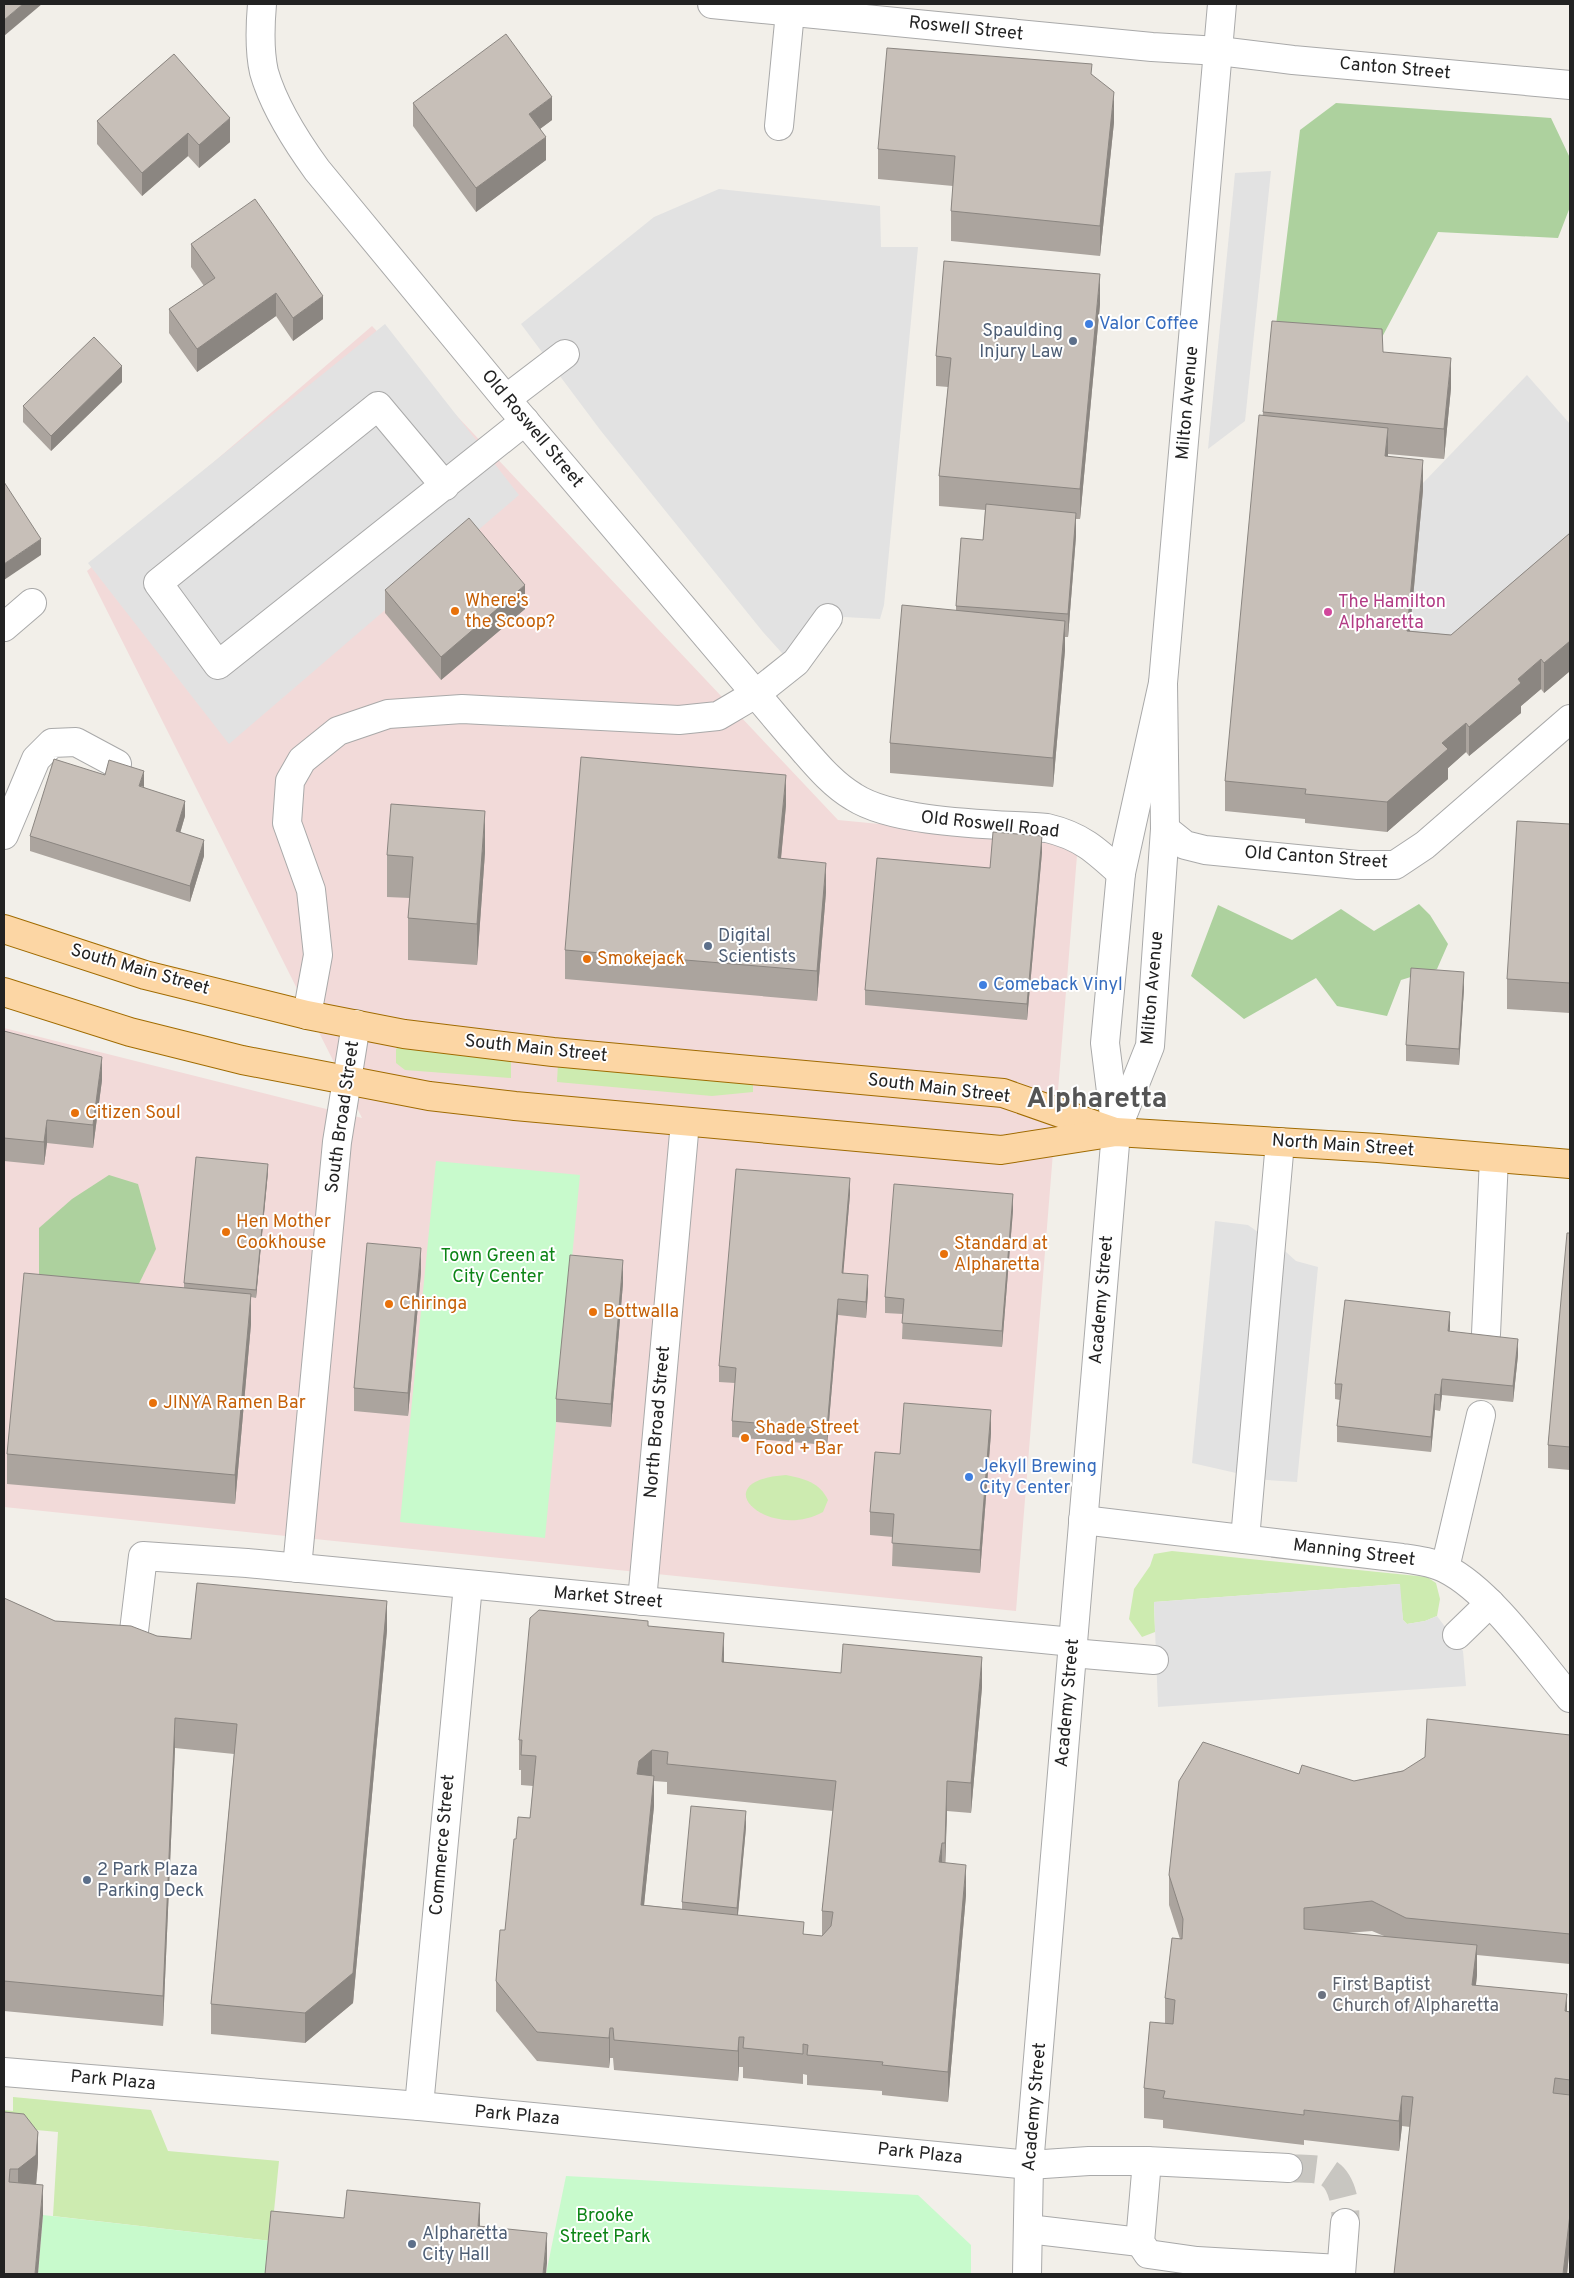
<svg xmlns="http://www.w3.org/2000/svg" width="1574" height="2278" viewBox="0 0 1574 2278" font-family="Overpass,sans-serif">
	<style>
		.commercial { fill: #f2dad9 }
		.grass { fill: #cdebb0 }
		.forest { fill: #add19e }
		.park { fill: #c8facc }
		.parking { fill: #e2e2e2 }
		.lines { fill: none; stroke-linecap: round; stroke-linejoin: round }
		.minor-tunnel { stroke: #c8c6c1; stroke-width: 28; stroke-dasharray: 28 14; stroke-linecap: butt }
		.minor-casing { stroke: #a9a9a9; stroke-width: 30 }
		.major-casing { stroke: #a06b00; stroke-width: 30 }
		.minor { stroke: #fff; stroke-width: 28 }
		.major { stroke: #fcd6a4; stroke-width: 28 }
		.wall { fill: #aba49e; fill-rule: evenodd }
		.shaded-wall { fill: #8b8681 }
		.building { fill: #c7bfb8; stroke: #8b8681; fill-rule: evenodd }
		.shop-dot { fill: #3f7fe0; stroke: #fff; stroke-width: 2 }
		.service-dot { fill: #5c6f8a; stroke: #fff; stroke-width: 2 }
		.food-dot { fill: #e8710a; stroke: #fff; stroke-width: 2 }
		.hotel-dot { fill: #d1479c; stroke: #fff; stroke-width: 2 }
		.worship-dot { fill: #6b7280; stroke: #fff; stroke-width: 2 }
		.labels { text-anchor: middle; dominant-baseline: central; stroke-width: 4; stroke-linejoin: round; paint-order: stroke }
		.street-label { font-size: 18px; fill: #222; stroke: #fff }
		.shop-label { font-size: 18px; fill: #366cbe; stroke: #fff; text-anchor: start }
		.service-label { font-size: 18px; fill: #4e5e75; stroke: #fff; text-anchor: start }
		.food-label { font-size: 18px; fill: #c56008; stroke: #fff; text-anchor: start }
		.hotel-label { font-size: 18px; fill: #b23c85; stroke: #fff; text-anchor: start }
		.park-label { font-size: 18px; fill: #0c8416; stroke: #fff }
		.worship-label { font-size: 18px; fill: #5b616d; stroke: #fff; text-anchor: start }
		.town-label { font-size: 28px; font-weight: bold; fill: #555; stroke: #fff }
	</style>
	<rect width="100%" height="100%" fill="#f2efe9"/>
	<polygon class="commercial" points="372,326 838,820 1078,843 1016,1611 4,1507 4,1028 362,1118 87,571"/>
	<g class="grass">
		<polygon points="402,1044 511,1058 511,1078 405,1070 396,1063 396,1049"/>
		<polygon points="558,1063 731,1079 753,1084 753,1092 712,1096 557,1082"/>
		<path d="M786,1475c19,4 33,7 42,25l-5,12c-54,30 -122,-31 -37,-37z"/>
		<polygon points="1172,1551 1427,1577 1436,1583 1440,1599 1437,1616 1425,1621 1407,1624 1403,1620 1399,1584 1154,1602 1155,1632 1142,1637 1129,1619 1134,1589 1150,1566 1154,1554"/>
		<polygon points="13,2097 151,2110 168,2151 279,2161 271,2241 53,2216 58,2132 4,2127 4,2110 13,2111"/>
	</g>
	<g class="forest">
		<polygon points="1336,103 1551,118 1570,158 1570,207 1558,238 1438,232 1380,341 1276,325 1300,130"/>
		<polygon points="1419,904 1430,915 1448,944 1437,969 1401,980 1387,1016 1337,1006 1316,978 1244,1019 1191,976 1218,905 1292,940 1341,909 1374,931"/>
		<polygon points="109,1175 138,1184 156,1249 133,1296 39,1285 39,1228 72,1199"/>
	</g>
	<g class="park">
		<polygon points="436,1161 580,1175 545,1538 400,1522"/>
		<polygon points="566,2176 918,2195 971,2245 971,2274 546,2274"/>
		<polygon points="43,2215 271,2241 267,2274 38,2274"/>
	</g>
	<g class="parking">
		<polygon points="1271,171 1245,421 1208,449 1235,173"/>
		<polygon points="719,189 880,206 881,247 918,247 884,605 880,619 844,617 799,672 763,632 601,431 521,324 654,217"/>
		<polygon points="385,324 519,495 229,744 88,563"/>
		<polygon points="1527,375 1570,424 1570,662 1294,617"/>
		<polygon points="1215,1221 1248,1225 1286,1252 1296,1261 1318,1267 1297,1482 1267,1480 1192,1463"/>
		<polygon points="1400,1584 1403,1620 1407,1624 1425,1621 1437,1616 1463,1651 1466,1686 1158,1707 1154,1602"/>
	</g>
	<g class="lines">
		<path class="minor-tunnel" d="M1288,2168c11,1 25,0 36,3 18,6 23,36 21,52"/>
		<g class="minor-casing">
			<g id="minor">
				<path d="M262,4c-2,23 -3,46 2,68 10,35 32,69 53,98l189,229 288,340c18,20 36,44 60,58 42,27 141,27 193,31 34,8 49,22 74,45"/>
				<polyline points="712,4 1152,47 1219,51 1293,60 1570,85"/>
				<polyline points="779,126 790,12"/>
				<polyline points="506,399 565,354"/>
				<polyline points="445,486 378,406 158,583 218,665 525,421"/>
				<polyline points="4,627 32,603"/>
				<polyline points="1165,829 1185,845 1205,850 1358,865 1395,865 1425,845 1570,719"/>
				<polyline points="4,835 36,759 52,743 76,742 117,764"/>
				<polyline points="307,1015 318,955 311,890 287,823 290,781 302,760 338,731 388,714 462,709 679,720 718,716 757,693 796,662 828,618"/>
				<polyline points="1117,1129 1150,1046 1165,829 1163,683 1222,4"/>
				<polyline points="1486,1334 1494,1158"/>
				<path d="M1083,1520l319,38c14,2 31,4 44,11 44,22 92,91 124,129"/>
				<polyline points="1245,1539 1280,1142"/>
				<polyline points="297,1568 337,1142 356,1024"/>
				<polyline points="1445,1568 1481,1415"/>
				<polyline points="642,1601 685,1122"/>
				<polyline points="1457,1635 1490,1603"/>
				<polyline points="1072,1653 1154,1660"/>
				<polyline points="131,1656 143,1556 247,1563 1073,1642"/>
				<polyline points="4,2072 419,2106 1029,2165 1089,2161 1147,2161 1140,2242 1148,2254 1197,2261 1340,2269"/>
				<polyline points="419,2106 468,1585"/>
				<polyline points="1147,2161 1288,2168"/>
				<polyline points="1028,2229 1140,2242"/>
				<polyline points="1027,2274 1029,2165 1116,1132 1105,1043 1121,873 1163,683"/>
				<polyline points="1341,2274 1345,2223"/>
			</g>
		</g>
		<g class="major-casing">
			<g id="major">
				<polyline points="4,929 145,975 307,1015 404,1034 553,1052 1003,1093 1112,1131"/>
				<polyline points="4,992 130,1032 242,1060 429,1096 515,1106 1001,1150 1116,1132 1378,1148 1570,1164"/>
			</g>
		</g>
		<use href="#minor" class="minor"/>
		<use href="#major" class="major"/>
	</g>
	<g class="wall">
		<polygon points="174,54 230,142 199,168 188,156 142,196 97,144 97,121"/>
		<polygon points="1092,74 1114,122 1100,256 951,241 951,211 953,186 878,179 878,149"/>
		<polygon points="413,103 552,120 540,129 546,160 476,212 413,126"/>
		<polygon points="191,244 323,319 293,341 276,316 197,372 169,333 169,309 204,286 191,267"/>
		<polygon points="1100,304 1080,519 1076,519 1076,536 1068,637 1065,637 1065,650 1053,787 890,773 890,743 956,610 956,606 983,540 985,510 939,506 939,476 948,387 936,386 936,356"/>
		<polygon points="1383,352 1451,388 1444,459 1388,454 1388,456 1423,490 1410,631 1451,635 1570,533 1570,671 1544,693 1541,689 1521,706 1521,713 1469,756 1466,752 1448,768 1448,779 1387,832 1305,823 1305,819 1225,811 1225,781 1263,412"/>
		<polygon points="122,382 51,451 23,422 23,406"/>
		<polygon points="385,590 525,609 441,680 385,613"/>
		<polygon points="144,787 185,816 180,833 204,856 190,902 30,851 30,836"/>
		<polygon points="786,805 781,859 826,892 817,1001 565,979 565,950"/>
		<polygon points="1570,824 1570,1013 1507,1009 1507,979"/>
		<polygon points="485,852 477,965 408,960 408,918 410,898 387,897 387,855"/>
		<polygon points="1042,852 1027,1020 865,1005 865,990 990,868"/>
		<polygon points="1464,988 1459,1065 1406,1061 1406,1045"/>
		<polygon points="4,1031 102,1080 93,1148 47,1143 44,1165 4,1161"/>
		<polygon points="268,1172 256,1298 251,1297 251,1324 235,1504 7,1484 7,1454 184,1288 184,1283"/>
		<polygon points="850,1194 843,1273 868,1291 866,1318 838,1315 827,1445 732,1437 732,1421 735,1383 719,1382 719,1366"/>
		<polygon points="1013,1210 1002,1347 902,1339 903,1314 885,1313 885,1297"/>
		<polygon points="1570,1233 1570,1470 1548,1468 1548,1445"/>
		<polygon points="421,1272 408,1416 354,1411 354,1388"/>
		<polygon points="623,1283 611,1427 556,1422 556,1399"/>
		<polygon points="1450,1328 1449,1332 1518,1355 1513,1402 1442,1395 1440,1411 1435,1410 1431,1452 1337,1442 1337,1426 1340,1400 1335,1399 1335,1384"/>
		<polygon points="991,1433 980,1573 892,1566 893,1537 870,1535 870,1512 900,1454"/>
		<polygon points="4,1598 55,1621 157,1636 191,1639 387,1630 353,2003 305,2043 211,2034 211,2004 234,1754 175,1748 163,2026 4,2011"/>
		<path d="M648,1626l76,36 258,25 -11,126 -24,-2 -2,52 21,32 -18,207 -66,-7v-4l-75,-6v-10l-4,-1v10l-60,-6v-11h-4l-1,14 -124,-11 -1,-12h-3l-1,10 -72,-7 -41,-50v-30l9,-51 11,-91 14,-21 3,-32 -12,-1v-15h-2v-30zM654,1781l13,1v12l166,17 -11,100v25l-18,-2 -66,-19 8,-88 -64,75v7l-38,-4 10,-99z"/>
		<path d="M1570,1735v229l-93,-9v20l-1,10 94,27v232l-3,30 -157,-147 -8,-1 -3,25 -95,-11v5l-141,-17v-8l-19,-2v-30l21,-64v-26l15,-59 -11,-34v-30l130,-101 55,7zM1372,1931l12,5 -37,-3z"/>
		<polygon points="4,2112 38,2162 36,2185 43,2215 4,2274"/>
	</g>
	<g class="shaded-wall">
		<polygon points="23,4 42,4 4,36 4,20"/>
		<polygon points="1114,92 1114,122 1100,256 1100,226"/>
		<polygon points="552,97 552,120 529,137 529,114"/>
		<polygon points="230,118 230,142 199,168 199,145"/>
		<polygon points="188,133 188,156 142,196 142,173"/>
		<polygon points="546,137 546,160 476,212 476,188"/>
		<polygon points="1100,274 1100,304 1080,519 1080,489"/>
		<polygon points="276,293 276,316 197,372 197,349"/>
		<polygon points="323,296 323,319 293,341 293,318"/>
		<polygon points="1451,358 1451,388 1444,459 1444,429"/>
		<polygon points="122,366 122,382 51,451 51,436"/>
		<polygon points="1388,428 1388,457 1385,456"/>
		<polygon points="1423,460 1423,490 1407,661 1407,631"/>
		<polygon points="1076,513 1076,536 1068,637 1068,614"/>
		<polygon points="41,539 41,555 4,580 4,564"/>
		<polygon points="525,585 525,609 441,680 441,657"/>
		<polygon points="1065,621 1065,650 1053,787 1053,758"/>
		<polygon points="1570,641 1570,671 1544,693 1544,663"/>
		<polygon points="1541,659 1541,689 1521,706 1521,713 1469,756 1469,727 1518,679"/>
		<polygon points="1466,723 1466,752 1448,768 1448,779 1387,832 1387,802 1442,743"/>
		<polygon points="144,771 144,787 139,786"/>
		<polygon points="786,775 786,805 778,888 778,858"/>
		<polygon points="185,801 185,816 176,847 176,831"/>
		<polygon points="485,811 485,852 477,965 477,924"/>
		<polygon points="1042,836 1042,852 1027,1020 1027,1004"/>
		<polygon points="204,840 204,856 190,902 190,886"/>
		<polygon points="826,863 826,892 817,1001 817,971"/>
		<polygon points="1464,972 1464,988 1459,1065 1459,1049"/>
		<polygon points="102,1057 102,1080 93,1148 93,1125"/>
		<polygon points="47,1120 47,1143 44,1165 44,1142"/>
		<polygon points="268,1164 268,1172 256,1298 256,1290"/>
		<polygon points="850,1178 850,1194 842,1289 842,1273"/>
		<polygon points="1013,1194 1013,1210 1002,1347 1002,1331"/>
		<polygon points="421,1248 421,1272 408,1416 408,1393"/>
		<polygon points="623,1260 623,1283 611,1427 611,1404"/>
		<polygon points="868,1275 868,1291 866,1318 866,1302"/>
		<polygon points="251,1294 251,1324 235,1504 235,1475"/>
		<polygon points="838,1299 838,1315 827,1445 827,1429"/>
		<polygon points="1450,1312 1450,1328 1448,1347 1448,1331"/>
		<polygon points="1518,1339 1518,1355 1513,1402 1513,1386"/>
		<polygon points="1442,1379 1442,1395 1440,1411 1440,1395"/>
		<polygon points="1435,1394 1435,1410 1431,1452 1431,1437"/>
		<polygon points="991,1410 991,1433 980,1573 980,1550"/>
		<polygon points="387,1601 387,1630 353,2003 305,2043 305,2013"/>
		<polygon points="724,1633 724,1663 722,1662"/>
		<polygon points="982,1657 982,1687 971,1813 971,1783"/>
		<polygon points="175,1718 175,1748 163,2026 163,1996"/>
		<polygon points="652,1750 652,1780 637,1774 639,1761"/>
		<polygon points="654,1776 654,1806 641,1935 641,1905"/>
		<polygon points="947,1781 947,1811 945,1873 945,1843"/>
		<polygon points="746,1811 746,1827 737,1923 737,1908"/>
		<polygon points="942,1843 942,1873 939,1862"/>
		<polygon points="966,1865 966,1895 948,2102 948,2072"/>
		<polygon points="1477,1945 1477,1975 1472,2015 1472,1985"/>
		<polygon points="1567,1994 1567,2024 1565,2011"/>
		<polygon points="610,2028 610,2058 609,2068 609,2038"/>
		<polygon points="739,2037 739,2067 738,2081 738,2051"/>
		<polygon points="1402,2096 1402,2126 1399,2151 1399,2121"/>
		<polygon points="38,2132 38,2162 36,2185 18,2199 18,2169"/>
		<polygon points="43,2185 43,2215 38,2274 35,2274"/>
		<polygon points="480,2203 480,2233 478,2226"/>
		<polygon points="1570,2214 1570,2244 1567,2274 1563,2274"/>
		<polygon points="547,2233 547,2263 546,2274 543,2274"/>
	</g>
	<g class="building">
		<polygon points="4,4 23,4 4,20"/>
		<polygon points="506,34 552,97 529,114 546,137 476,188 413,103"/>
		<polygon points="887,48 1092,64 1091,74 1114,92 1100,226 951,211 955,156 878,149"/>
		<polygon points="174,54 230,118 199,145 188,133 142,173 97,121"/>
		<polygon points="255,199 323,296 293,318 276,293 197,349 169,309 215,278 191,244"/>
		<polygon points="944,261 1100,274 1080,489 939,476 951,358 936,356"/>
		<polygon points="1272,321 1382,329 1383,352 1451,358 1444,429 1263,412"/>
		<polygon points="94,337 122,366 51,436 23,406"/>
		<polygon points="1259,415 1388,428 1385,456 1423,460 1407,631 1451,635 1570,533 1570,641 1544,663 1541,659 1518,679 1521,683 1469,727 1466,723 1442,743 1448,749 1387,802 1305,794 1306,789 1225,781"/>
		<polygon points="4,482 41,539 4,564"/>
		<polygon points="986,504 1076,513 1068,614 956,606 961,538 983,540"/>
		<polygon points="469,518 525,585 441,657 385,590"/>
		<polygon points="902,605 1065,621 1053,758 890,743"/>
		<polygon points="581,757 786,775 778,858 826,863 817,971 565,950"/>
		<polygon points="54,759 105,775 109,760 144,771 139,786 185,801 176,831 204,840 190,886 30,836"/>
		<polygon points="391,804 485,811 477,924 408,918 413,857 387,855"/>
		<polygon points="1517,821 1570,824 1570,983 1507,979"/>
		<polygon points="993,832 1042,836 1027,1004 865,990 877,858 990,868"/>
		<polygon points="1411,968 1464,972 1459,1049 1406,1045"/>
		<polygon points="4,1031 102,1057 93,1125 47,1120 44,1142 4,1138"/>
		<polygon points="196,1157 268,1164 256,1290 184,1283"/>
		<polygon points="736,1169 850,1178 842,1273 868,1275 866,1302 838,1299 827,1429 732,1421 736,1368 719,1366"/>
		<polygon points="894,1184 1013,1194 1002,1331 902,1323 904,1299 885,1297"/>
		<polygon points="1567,1233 1570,1233 1570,1447 1548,1445"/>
		<polygon points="367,1243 421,1248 408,1393 354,1388"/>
		<polygon points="570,1255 623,1260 611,1404 556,1399"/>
		<polygon points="24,1273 251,1294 235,1475 7,1454"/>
		<polygon points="1345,1300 1450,1312 1448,1331 1518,1339 1513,1386 1442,1379 1440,1395 1435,1394 1431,1437 1337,1426 1342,1384 1335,1384"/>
		<polygon points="904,1403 991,1410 980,1550 892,1543 894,1514 870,1512 875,1452 900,1454"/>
		<polygon points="197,1583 387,1601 353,1973 305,2013 211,2004 237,1724 175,1718 163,1996 4,1981 4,1598 55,1621 131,1626 157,1636 191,1639"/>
		<path d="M539,1610l109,11v5l76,7 -2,29 119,11 2,-29 139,13 -11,126 -24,-2 -2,62h-3l-3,19 27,3 -18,207 -66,-7 1,-3 -76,-7 1,-10 -5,-1v10l-60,-6 1,-11h-5l-1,14 -124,-11 -1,-12h-3l-1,10 -72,-6 -41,-51 4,-51h5l9,-91h2l2,-22 12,1 6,-62 -15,-1 1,-15h-3l11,-122zM652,1750l16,2 -1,12 169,17 -14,130 11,1 -2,14 -9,10 -19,-2 1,-12 -163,-17 13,-129 -17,-2 2,-13z"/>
		<polygon points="1427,1719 1570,1735 1570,1934 1406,1918 1372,1901 1304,1908 1304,1929 1477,1945 1472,1985 1567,1994 1565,2011 1570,2012 1570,2080 1555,2078 1553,2093 1570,2095 1570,2214 1563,2274 1394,2274 1413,2097 1402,2096 1399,2121 1304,2110 1304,2115 1163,2098 1165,2091 1144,2088 1150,2022 1173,2024 1175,2000 1165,1998 1172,1938 1182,1939 1183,1919 1169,1875 1179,1781 1203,1742 1299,1774 1302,1765 1354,1781 1403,1771 1425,1757"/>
		<polygon points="691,1806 746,1811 737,1908 682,1902"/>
		<polygon points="4,2112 24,2114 38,2132 36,2155 18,2169 10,2169 9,2182 43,2185 35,2274 4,2274"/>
		<polygon points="347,2190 480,2203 478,2226 547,2233 543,2274 265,2274 271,2211 344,2218"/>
	</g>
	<g class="shop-dot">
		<circle cx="1089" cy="324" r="5"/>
		<circle cx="983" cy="985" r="5"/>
		<circle cx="969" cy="1477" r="5"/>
	</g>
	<g class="service-dot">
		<circle cx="1073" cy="341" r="5"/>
		<circle cx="708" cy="946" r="5"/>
		<circle cx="87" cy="1880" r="5"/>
		<circle cx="412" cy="2244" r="5"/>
	</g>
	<g class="food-dot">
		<circle cx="455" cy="611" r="5"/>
		<circle cx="587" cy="959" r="5"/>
		<circle cx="75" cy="1113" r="5"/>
		<circle cx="226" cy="1232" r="5"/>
		<circle cx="944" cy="1254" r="5"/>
		<circle cx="389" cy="1304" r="5"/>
		<circle cx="593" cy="1312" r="5"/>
		<circle cx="153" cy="1403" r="5"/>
		<circle cx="745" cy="1438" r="5"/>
	</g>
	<circle class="hotel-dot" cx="1328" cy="612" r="5"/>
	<circle class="worship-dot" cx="1322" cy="1995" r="5"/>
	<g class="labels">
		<g class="street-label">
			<text transform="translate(966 29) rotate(6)">Roswell Street</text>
			<text transform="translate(1395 69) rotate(5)">Canton Street</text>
			<text transform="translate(1188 403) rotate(-85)">Milton Avenue</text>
			<text transform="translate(532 429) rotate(50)">Old Roswell Street</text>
			<text transform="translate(990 825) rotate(6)">Old Roswell Road</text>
			<text transform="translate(1316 858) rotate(4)">Old Canton Street</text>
			<text transform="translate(140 970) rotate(16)">South Main Street</text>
			<text transform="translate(1153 988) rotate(-85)">Milton Avenue</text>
			<text transform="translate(536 1049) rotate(6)">South Main Street</text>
			<text transform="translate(939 1089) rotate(7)">South Main Street</text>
			<text transform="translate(343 1117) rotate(-82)">South Broad Street</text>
			<text transform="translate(1343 1146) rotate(4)">North Main Street</text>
			<text transform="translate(1102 1300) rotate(-85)">Academy Street</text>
			<text transform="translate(658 1422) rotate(-85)">North Broad Street</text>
			<text transform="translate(1354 1553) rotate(7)">Manning Street</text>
			<text transform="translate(608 1598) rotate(5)">Market Street</text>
			<text transform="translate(1068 1703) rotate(-85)">Academy Street</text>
			<text transform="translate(443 1845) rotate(-85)">Commerce Street</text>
			<text transform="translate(113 2081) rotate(5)">Park Plaza</text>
			<text transform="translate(1035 2107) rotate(-85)">Academy Street</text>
			<text transform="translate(517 2116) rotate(5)">Park Plaza</text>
			<text transform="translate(920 2154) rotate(6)">Park Plaza</text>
		</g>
		<g class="shop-label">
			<text x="1099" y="324">Valor Coffee</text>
			<text x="993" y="985">Comeback Vinyl</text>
			<text x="979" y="1467">Jekyll Brewing<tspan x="979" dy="21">City Center</tspan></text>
		</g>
		<g class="service-label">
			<text x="1063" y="331" text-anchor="end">Spaulding<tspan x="1063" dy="21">Injury Law</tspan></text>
			<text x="718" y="936">Digital<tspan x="718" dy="21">Scientists</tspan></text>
			<text x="97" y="1870">2 Park Plaza<tspan x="97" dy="21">Parking Deck</tspan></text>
			<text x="422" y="2234">Alpharetta<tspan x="422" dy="21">City Hall</tspan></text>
		</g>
		<g class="food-label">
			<text x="465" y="601">Where's<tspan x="465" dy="21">the Scoop?</tspan></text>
			<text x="597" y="959">Smokejack</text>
			<text x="85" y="1113">Citizen Soul</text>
			<text x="236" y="1222">Hen Mother<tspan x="236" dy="21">Cookhouse</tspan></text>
			<text x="954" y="1244">Standard at<tspan x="954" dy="21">Alpharetta</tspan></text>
			<text x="399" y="1304">Chiringa</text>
			<text x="603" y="1312">Bottwalla</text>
			<text x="163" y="1403">JINYA Ramen Bar</text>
			<text x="755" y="1428">Shade Street<tspan x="755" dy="21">Food + Bar</tspan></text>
		</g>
		<g class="hotel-label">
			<text x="1338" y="602">The Hamilton<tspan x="1338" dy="21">Alpharetta</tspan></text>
		</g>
		<g class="park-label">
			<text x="498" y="1256">Town Green at<tspan x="498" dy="21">City Center</tspan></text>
			<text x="605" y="2216">Brooke<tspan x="605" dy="21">Street Park</tspan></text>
		</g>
		<g class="worship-label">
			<text x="1332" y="1985">First Baptist<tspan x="1332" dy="21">Church of Alpharetta</tspan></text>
		</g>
		<g class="town-label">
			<text x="1097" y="1100">Alpharetta</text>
		</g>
	</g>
	<rect width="1574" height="2278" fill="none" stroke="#222222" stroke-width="10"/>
</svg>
